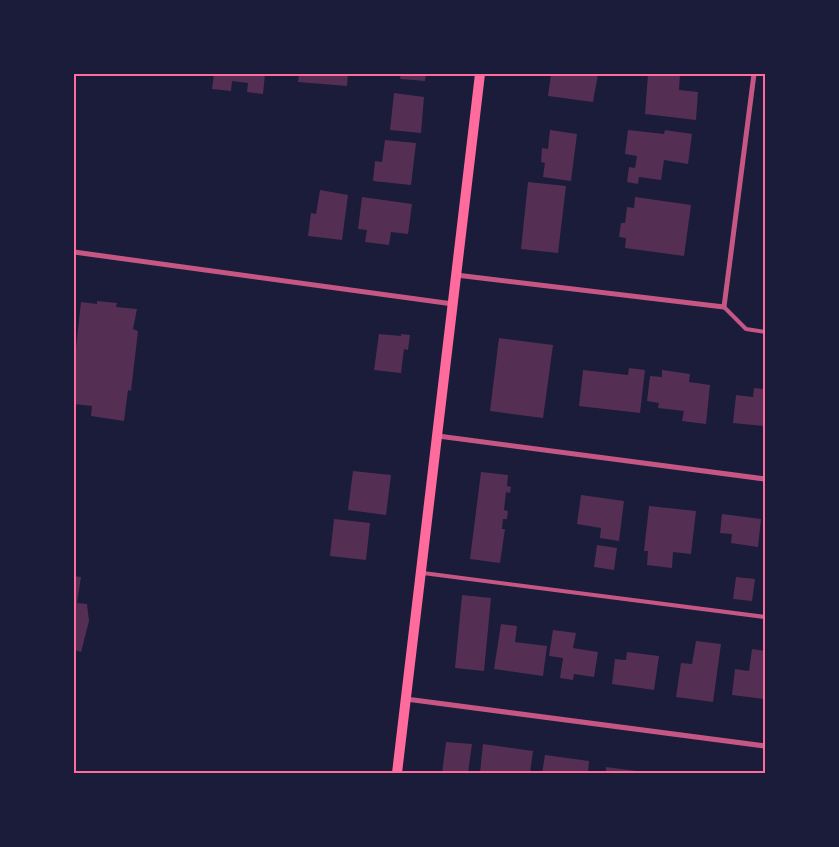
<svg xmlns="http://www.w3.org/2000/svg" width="839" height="847" viewBox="0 0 839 847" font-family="Karla,sans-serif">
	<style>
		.building { fill: #542f53 }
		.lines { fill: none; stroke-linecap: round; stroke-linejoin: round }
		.service { stroke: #c65784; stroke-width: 4 }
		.minor { stroke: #c65784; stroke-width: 5 }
		.secondary { stroke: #ff6b9d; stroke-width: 10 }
		.neatline { fill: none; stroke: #ff6b9d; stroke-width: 2 }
	</style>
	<rect width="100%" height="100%" fill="#1b1b3a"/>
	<g class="building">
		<polygon points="214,74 265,74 263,94 247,92 248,83 232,81 231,91 212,89"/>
		<polygon points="299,74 348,74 347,86 298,82"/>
		<polygon points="401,74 426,74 425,81 400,79"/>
		<polygon points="551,74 598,74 593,102 548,96"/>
		<polygon points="648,74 680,74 679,90 698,92 696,120 645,114"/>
		<polygon points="394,93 424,97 421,133 390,130"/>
		<polygon points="550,130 577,134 571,181 543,177 545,163 541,162 542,148 548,149"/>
		<polygon points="628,130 664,134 665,130 692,134 688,164 664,160 661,180 639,177 638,184 627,182 629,167 635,168 637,156 625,154"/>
		<polygon points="385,140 416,143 411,185 373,181 375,161 382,162"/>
		<polygon points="528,182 566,186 558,253 521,249"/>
		<polygon points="320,190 348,195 342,240 308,236 311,213 316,214"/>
		<polygon points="362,197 412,204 408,234 391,232 389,245 365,242 367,230 358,229"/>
		<polygon points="635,197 691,205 684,256 625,248 626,238 619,237 621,223 625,223 627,207 634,208"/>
		<polygon points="97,301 117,303 116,307 137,309 133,329 138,331 131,391 128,390 124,421 91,416 92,406 74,404 74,366 81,302 97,304"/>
		<polygon points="379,334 401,336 401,334 410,335 408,350 404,349 401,373 374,370"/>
		<polygon points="499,338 553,345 543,418 490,411"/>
		<polygon points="629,368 645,370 640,413 579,406 583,370 628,375"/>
		<polygon points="662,370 690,374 689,382 710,385 706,424 682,421 684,411 658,408 659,403 647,401 650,376 662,377"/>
		<polygon points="754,388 765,389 765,426 733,423 736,395 753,397"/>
		<polygon points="353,471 391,475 386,515 348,510"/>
		<polygon points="481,472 508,475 507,486 511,487 510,493 506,492 504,510 508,511 507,519 503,519 502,529 505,529 500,563 470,559"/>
		<polygon points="581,495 624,501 619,541 600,538 601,528 577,524"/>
		<polygon points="649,506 696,511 691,554 673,552 672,568 647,565 648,551 644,551"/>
		<polygon points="722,514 761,519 758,547 731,543 732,534 720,533"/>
		<polygon points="334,519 370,523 366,560 330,556"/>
		<polygon points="597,545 617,548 614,570 594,567"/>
		<polygon points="74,576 81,577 77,603 87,604 89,621 81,652 74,650"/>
		<polygon points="736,577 755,579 752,601 733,599"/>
		<polygon points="462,595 491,598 484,671 455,668"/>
		<polygon points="501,624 517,626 515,642 547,646 543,676 494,669"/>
		<polygon points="553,630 576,633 573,648 598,652 594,677 574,674 573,680 560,678 563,658 549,656"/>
		<polygon points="696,641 721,644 713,702 676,697 681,663 692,664"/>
		<polygon points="752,649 765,651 765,699 732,695 735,669 749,671"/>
		<polygon points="627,652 659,656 654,690 612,684 615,659 626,660"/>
		<polygon points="446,742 472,744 468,773 442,773"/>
		<polygon points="483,744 533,751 530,773 480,773"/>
		<polygon points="545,755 589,761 588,773 542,773"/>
		<polygon points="606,767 644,772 644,773 606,773"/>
	</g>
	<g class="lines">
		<g class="service">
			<polyline points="724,307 746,329 765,332"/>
			<polyline points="423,573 765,617"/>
		</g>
		<g class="minor">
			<polyline points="74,252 453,304"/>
			<polyline points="456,275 724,307 754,74"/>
			<polyline points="438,436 765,479"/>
			<polyline points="406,699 765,746"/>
		</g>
		<polyline class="secondary" points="397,773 480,74"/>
	</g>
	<rect width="839" height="847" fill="none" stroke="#1b1b3a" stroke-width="150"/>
	<rect x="75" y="75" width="689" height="697" class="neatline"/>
</svg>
